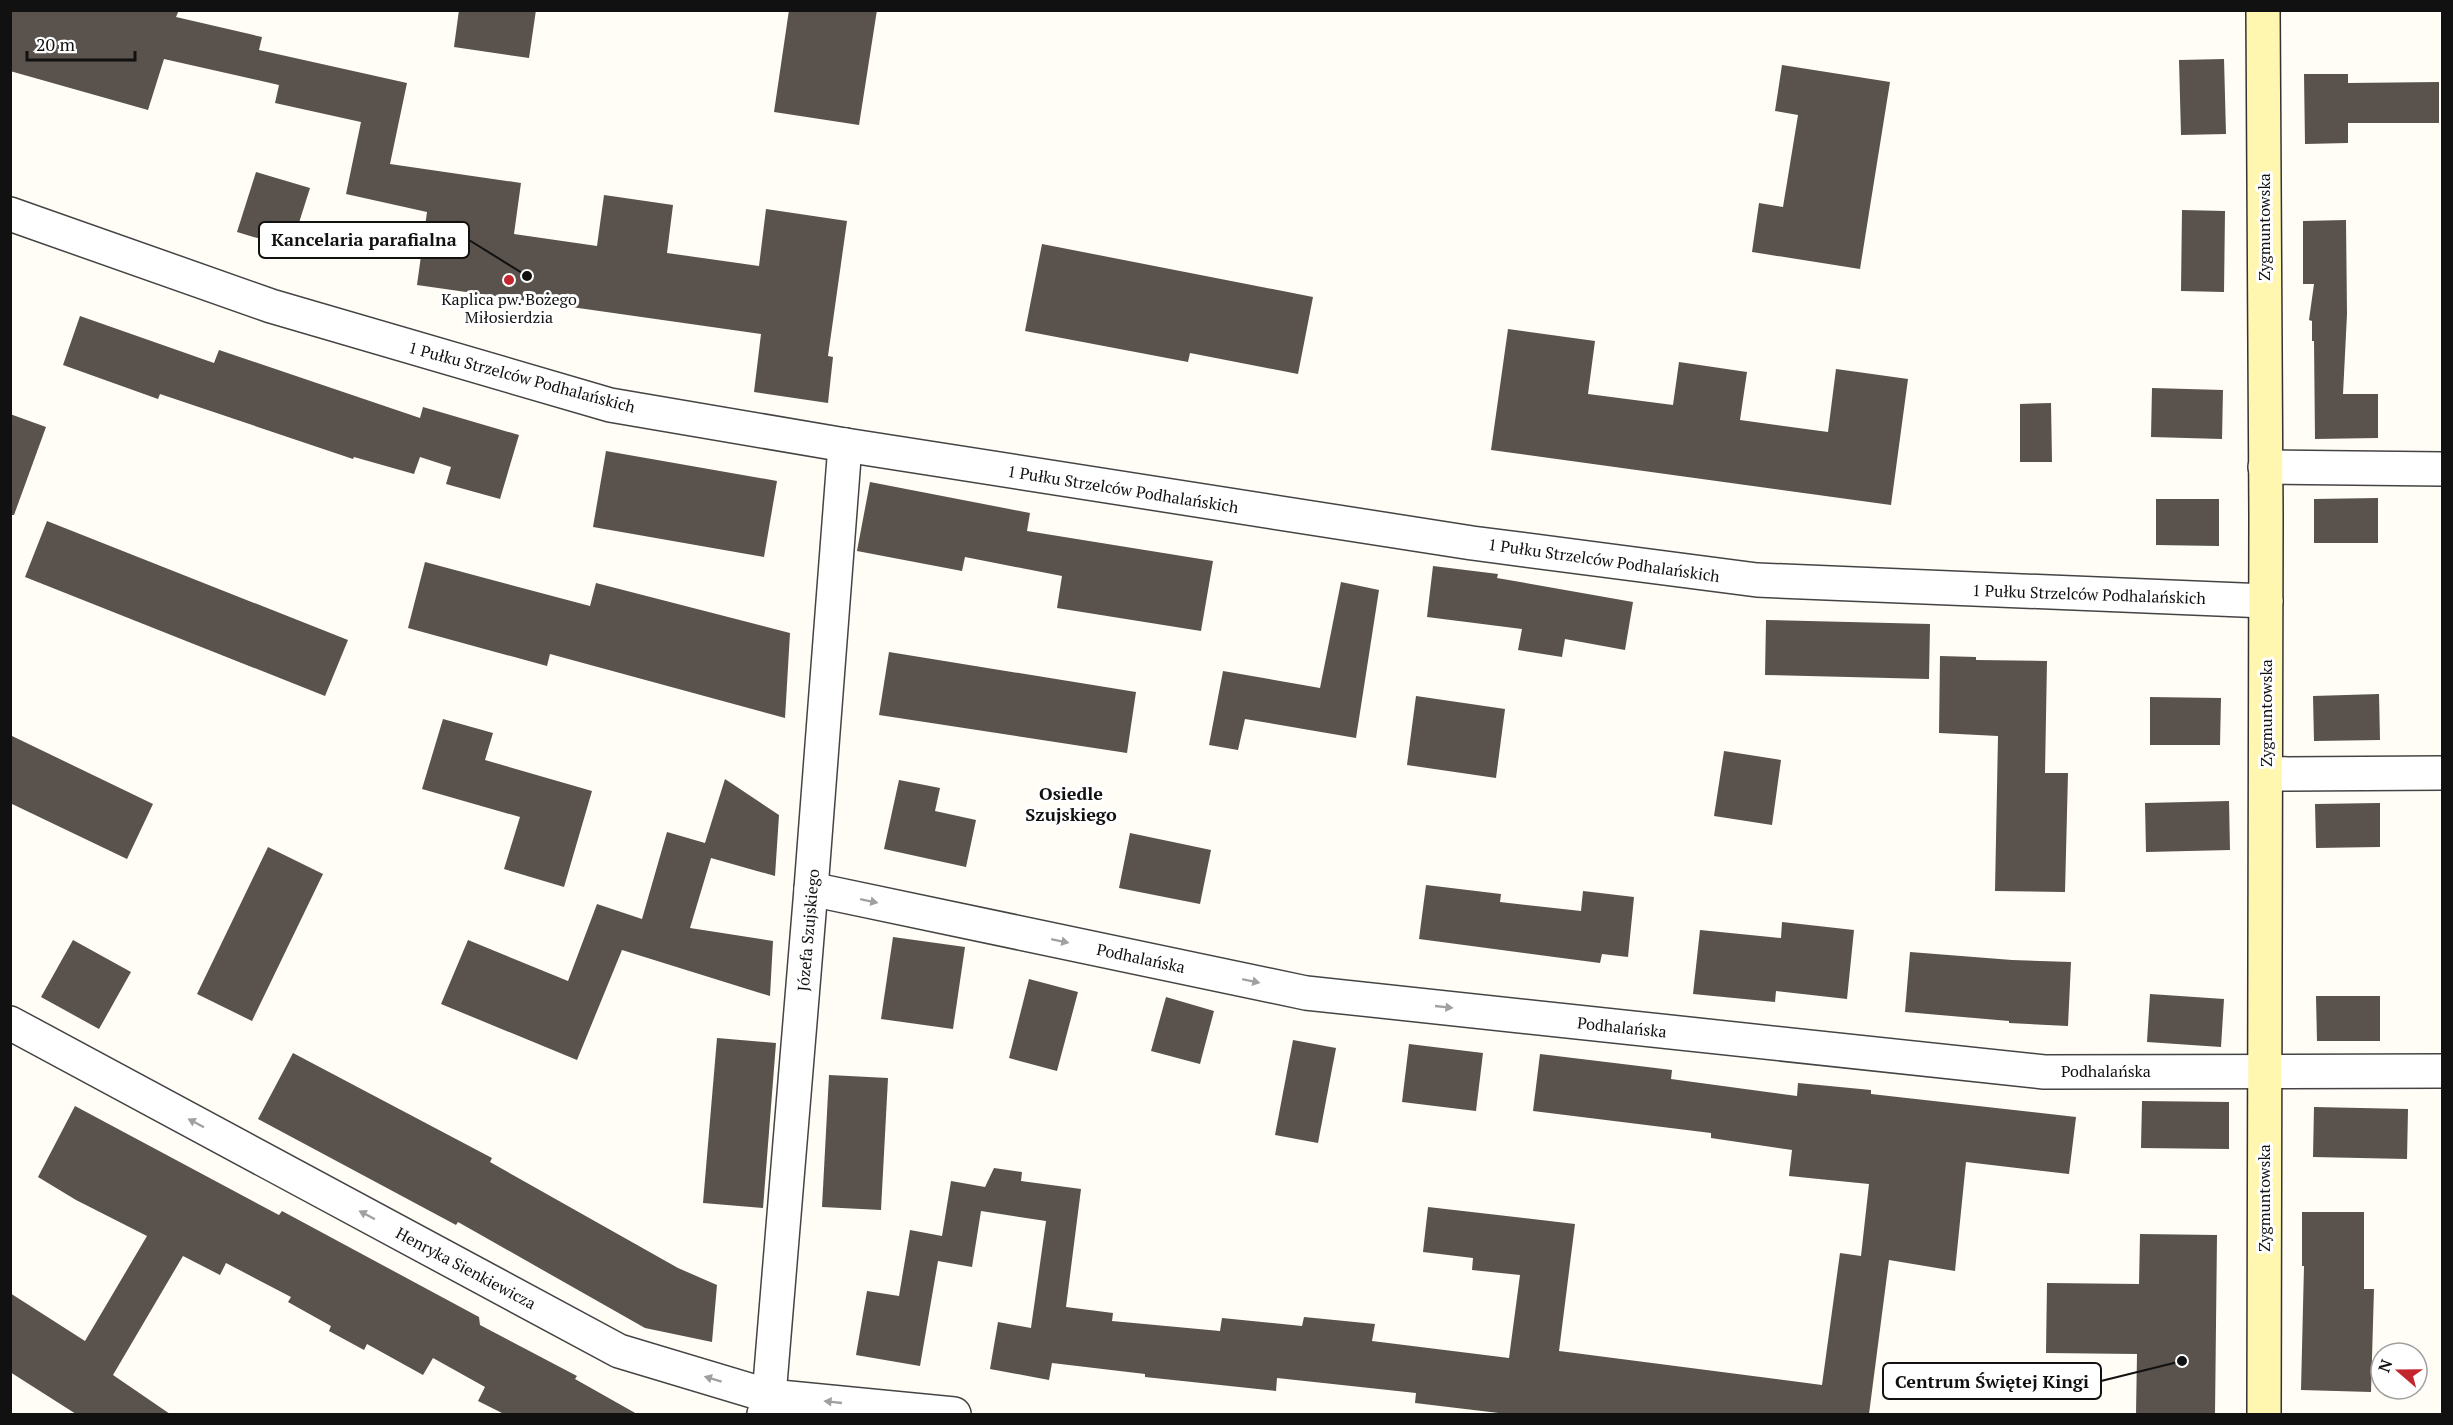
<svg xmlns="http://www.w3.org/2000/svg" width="2453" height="1425" viewBox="0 0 2453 1425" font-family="'PT Serif',serif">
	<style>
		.building { fill: #5a524d }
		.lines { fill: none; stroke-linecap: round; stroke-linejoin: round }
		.street-casing { stroke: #444; stroke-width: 36 }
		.secondary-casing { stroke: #333; stroke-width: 36 }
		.street { stroke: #fff; stroke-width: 33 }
		.secondary { stroke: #fff6b0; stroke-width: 33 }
		.oneway { fill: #a0a0a0 }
		.poi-dot { fill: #c4262e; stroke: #fff; stroke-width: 2 }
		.labels { text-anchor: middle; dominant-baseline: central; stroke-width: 6; stroke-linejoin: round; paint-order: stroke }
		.street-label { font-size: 16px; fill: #111; stroke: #fff }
		.poi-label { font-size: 16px; fill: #111; stroke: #fff }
		.neighbourhood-label { font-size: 18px; font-weight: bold; fill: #111; stroke: #fff }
		.leader { fill: none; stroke: #111; stroke-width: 2 }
		.callout-dot { fill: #111; stroke: #fff; stroke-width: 2 }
		.callout { fill: #fff; stroke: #111; stroke-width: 2 }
		.callout-label { font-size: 18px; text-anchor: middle; font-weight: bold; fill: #111 }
	</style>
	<rect width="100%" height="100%" fill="#fffdf5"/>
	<g class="building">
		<polygon points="10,10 179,10 176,17 262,37 259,50 407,83 390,164 521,183 514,234 597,246 604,195 673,205 667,253 759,266 766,209 847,221 828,356 833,357 828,403 754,392 761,334 417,285 427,212 346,194 361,122 275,103 279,85 164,59 148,110 10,71"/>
		<polygon points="459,10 536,10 529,58 454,47"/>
		<polygon points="789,10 877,10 859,125 774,112"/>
		<polygon points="2224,59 2226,134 2181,135 2179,60"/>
		<polygon points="1782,65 1890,82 1860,269 1752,252 1759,203 1783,207 1798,115 1775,111"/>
		<polygon points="2304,74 2348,74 2348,83 2439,82 2439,123 2348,123 2348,143 2305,144"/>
		<polygon points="256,172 310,188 291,248 237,232"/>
		<polygon points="2182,210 2225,211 2224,292 2181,291"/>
		<polygon points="2346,220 2347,314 2343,394 2378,394 2378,438 2315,439 2314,341 2312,341 2312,321 2309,320 2314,284 2303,284 2303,221"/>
		<polygon points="1042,244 1313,297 1298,374 1190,353 1188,362 1025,331"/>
		<polygon points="80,316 214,363 219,350 420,418 423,407 519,435 500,499 446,484 451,467 420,457 414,474 354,457 353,459 160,394 158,399 63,365"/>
		<polygon points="1508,329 1595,341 1588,394 1673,405 1679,362 1747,372 1740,420 1828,432 1836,369 1908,379 1891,505 1491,450"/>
		<polygon points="2152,388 2223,390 2222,439 2151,437"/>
		<polygon points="2051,403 2052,462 2020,462 2020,404"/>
		<polygon points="10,414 46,427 14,515 10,515"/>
		<polygon points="606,451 777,481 764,557 593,527"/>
		<polygon points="870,482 1030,513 1027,531 1213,561 1201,631 1057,608 1062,576 965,557 962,571 857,551"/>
		<polygon points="2378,498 2378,543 2314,543 2314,499"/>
		<polygon points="2156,499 2219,499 2219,546 2156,545"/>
		<polygon points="47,521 348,640 325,696 25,577"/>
		<polygon points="425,562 590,606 596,583 790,633 785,718 550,654 547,666 408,628"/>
		<polygon points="1433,566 1498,574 1497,578 1633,602 1625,650 1565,639 1562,657 1518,650 1522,629 1427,617"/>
		<polygon points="1341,582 1379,590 1356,738 1245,719 1238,750 1209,745 1223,671 1320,688"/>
		<polygon points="1766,620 1930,624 1929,679 1765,675"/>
		<polygon points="889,652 1136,692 1127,753 879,715"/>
		<polygon points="1940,656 1976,657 1976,660 2047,661 2045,773 2068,773 2065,892 1995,891 1998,736 1939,733"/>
		<polygon points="2379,694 2380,740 2314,741 2313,696"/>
		<polygon points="1416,696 1505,709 1496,778 1407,765"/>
		<polygon points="2150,697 2221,698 2220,745 2150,745"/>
		<polygon points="443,719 493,733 485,760 592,791 564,887 504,869 520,817 422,789"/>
		<polygon points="10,735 153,804 127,859 10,803"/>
		<polygon points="1724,751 1781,760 1772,825 1714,816"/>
		<polygon points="725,779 779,815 775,876 711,858 690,928 773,941 770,996 622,950 577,1060 441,1004 468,940 568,981 597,904 642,919 667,832 705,843"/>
		<polygon points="899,780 940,788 935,811 976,820 966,867 884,849"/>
		<polygon points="2229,801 2230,850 2146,852 2145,803"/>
		<polygon points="2380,803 2380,847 2316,848 2315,804"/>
		<polygon points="1130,833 1211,850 1200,904 1119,888"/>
		<polygon points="268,847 323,874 252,1021 197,994"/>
		<polygon points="1426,885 1501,894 1500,902 1581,911 1583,891 1634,897 1628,957 1602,954 1600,963 1419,939"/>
		<polygon points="1782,922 1854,930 1847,999 1776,991 1775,1002 1693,994 1700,930 1781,938"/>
		<polygon points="893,937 965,947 953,1029 881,1019"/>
		<polygon points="73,940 131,972 99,1029 41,997"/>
		<polygon points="1910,952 2012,960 2071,962 2068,1026 2009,1023 2009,1021 1905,1012"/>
		<polygon points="1029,979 1078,992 1057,1071 1009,1058"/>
		<polygon points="2150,994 2224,999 2221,1047 2147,1042"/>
		<polygon points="2316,996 2380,996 2380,1041 2317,1041"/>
		<polygon points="1166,997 1214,1011 1200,1064 1151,1051"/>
		<polygon points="717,1038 776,1043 763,1208 703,1203"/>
		<polygon points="1293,1040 1336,1048 1318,1143 1275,1135"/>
		<polygon points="1409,1044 1483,1053 1476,1111 1402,1102"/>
		<polygon points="293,1053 492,1158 490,1162 678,1268 717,1285 712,1342 645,1328 458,1222 456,1225 258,1119"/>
		<polygon points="1540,1054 1672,1070 1671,1079 1797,1096 1798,1083 1871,1090 1871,1094 2076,1117 2069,1174 1966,1162 1955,1271 1889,1260 1869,1414 1507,1414 1415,1403 1416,1393 1277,1378 1276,1391 1145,1377 1145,1374 1052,1363 1049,1380 990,1369 998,1322 1031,1328 1046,1221 981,1211 972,1267 938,1261 920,1366 856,1355 867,1291 899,1296 910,1230 942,1236 951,1181 985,1187 994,1168 1022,1172 1021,1181 1081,1189 1066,1307 1113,1313 1112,1321 1220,1331 1222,1318 1302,1326 1304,1317 1375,1324 1372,1341 1509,1358 1520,1275 1472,1270 1473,1258 1423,1252 1428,1207 1575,1224 1559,1351 1822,1385 1840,1253 1861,1256 1869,1184 1789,1176 1792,1150 1711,1138 1711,1133 1533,1111"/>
		<polygon points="829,1075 888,1078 881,1210 822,1207"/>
		<polygon points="2142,1101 2229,1102 2229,1149 2141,1148"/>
		<polygon points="75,1106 279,1215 282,1211 479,1317 480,1325 577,1376 575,1379 637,1414 504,1414 478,1401 485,1387 433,1358 423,1375 367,1344 364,1350 329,1331 331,1326 288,1302 291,1297 226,1263 220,1275 183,1256 113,1375 170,1414 76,1414 10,1372 10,1293 85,1341 147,1236 76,1200 38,1177"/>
		<polygon points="2314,1107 2408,1109 2407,1159 2313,1157"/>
		<polygon points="2302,1212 2364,1212 2364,1289 2374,1289 2371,1392 2301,1390 2304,1266 2302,1266"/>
		<polygon points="2140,1234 2217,1235 2215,1414 2136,1414 2137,1354 2046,1353 2047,1283 2139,1284"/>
	</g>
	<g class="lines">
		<g class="street-casing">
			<g id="street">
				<polyline points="10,214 271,306 610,405 845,445 1472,543 1757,580 2266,601"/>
				<polyline points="2265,467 2442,469"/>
				<polyline points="2266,774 2442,773"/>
				<polyline points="811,889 1306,993 2044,1072 2442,1071"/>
				<polyline points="10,1023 619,1351 769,1396 954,1414"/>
				<polyline points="764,1414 769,1396 811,889 845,445"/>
			</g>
		</g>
		<g class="secondary-casing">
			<polyline id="secondary" points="2263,10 2266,517 2264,1414"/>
		</g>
		<use href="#street" class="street"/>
		<use href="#secondary" class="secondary"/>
	</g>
	<defs><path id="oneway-solid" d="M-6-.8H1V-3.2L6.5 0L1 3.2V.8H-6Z" transform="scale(1.5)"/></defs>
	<g class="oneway">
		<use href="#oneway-solid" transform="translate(869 901) rotate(12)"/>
		<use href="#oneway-solid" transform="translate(1060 941) rotate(12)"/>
		<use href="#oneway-solid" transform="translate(1251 981) rotate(12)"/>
		<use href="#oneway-solid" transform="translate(1444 1007) rotate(6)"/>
		<use href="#oneway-solid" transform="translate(196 1123) rotate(-152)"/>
		<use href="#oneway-solid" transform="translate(367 1215) rotate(-152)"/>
		<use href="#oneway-solid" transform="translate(713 1379) rotate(-163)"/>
		<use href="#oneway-solid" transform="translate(833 1402) rotate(-174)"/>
	</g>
	<circle class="poi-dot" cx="509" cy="280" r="6"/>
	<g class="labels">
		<g class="street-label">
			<text transform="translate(2264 227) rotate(-90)">Zygmuntowska</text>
			<text transform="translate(522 377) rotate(15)">1 Pułku Strzelców Podhalańskich</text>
			<text transform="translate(1123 489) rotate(9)">1 Pułku Strzelców Podhalańskich</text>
			<text transform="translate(1604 560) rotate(8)">1 Pułku Strzelców Podhalańskich</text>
			<text transform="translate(2089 594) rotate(2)">1 Pułku Strzelców Podhalańskich</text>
			<text transform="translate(2266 713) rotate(-90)">Zygmuntowska</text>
			<text transform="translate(808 930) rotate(-85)">Józefa Szujskiego</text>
			<text transform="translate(1141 958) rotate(12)">Podhalańska</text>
			<text transform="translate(1622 1027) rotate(6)">Podhalańska</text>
			<text x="2106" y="1071">Podhalańska</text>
			<text transform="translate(2264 1198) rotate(-90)">Zygmuntowska</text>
			<text transform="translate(466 1268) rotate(28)">Henryka Sienkiewicza</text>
		</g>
		<g class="poi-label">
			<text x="509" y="299">Kaplica pw. Bożego<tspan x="509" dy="18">Miłosierdzia</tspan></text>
		</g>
		<g class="neighbourhood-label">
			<text x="1071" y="793">Osiedle<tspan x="1071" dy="21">Szujskiego</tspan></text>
		</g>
	</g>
	<path class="leader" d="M527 276L469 240M2182 1361L2101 1381"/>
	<g class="callout-dot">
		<circle cx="527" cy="276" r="6"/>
		<circle cx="2182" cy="1361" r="6"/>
	</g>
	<g class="callout">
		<rect x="259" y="222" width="210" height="36" rx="6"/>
		<rect x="1883" y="1363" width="218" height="36" rx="6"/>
	</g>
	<g class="callout-label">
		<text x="364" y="246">Kancelaria parafialna</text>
		<text x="1992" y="1388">Centrum Świętej Kingi</text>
	</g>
	<rect width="2453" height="1425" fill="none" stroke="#111111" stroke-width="24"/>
	<g transform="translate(2399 1371) rotate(290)"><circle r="28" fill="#ffffff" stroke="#a0a0a0" stroke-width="1.5"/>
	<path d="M0-4.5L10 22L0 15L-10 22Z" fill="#c4262e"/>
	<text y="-9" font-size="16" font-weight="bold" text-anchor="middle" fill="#111111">N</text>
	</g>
	<path d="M27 51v9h108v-9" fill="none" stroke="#111111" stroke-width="3"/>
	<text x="36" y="51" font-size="18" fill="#111111" stroke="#ffffff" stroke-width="4.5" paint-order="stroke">20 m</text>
</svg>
